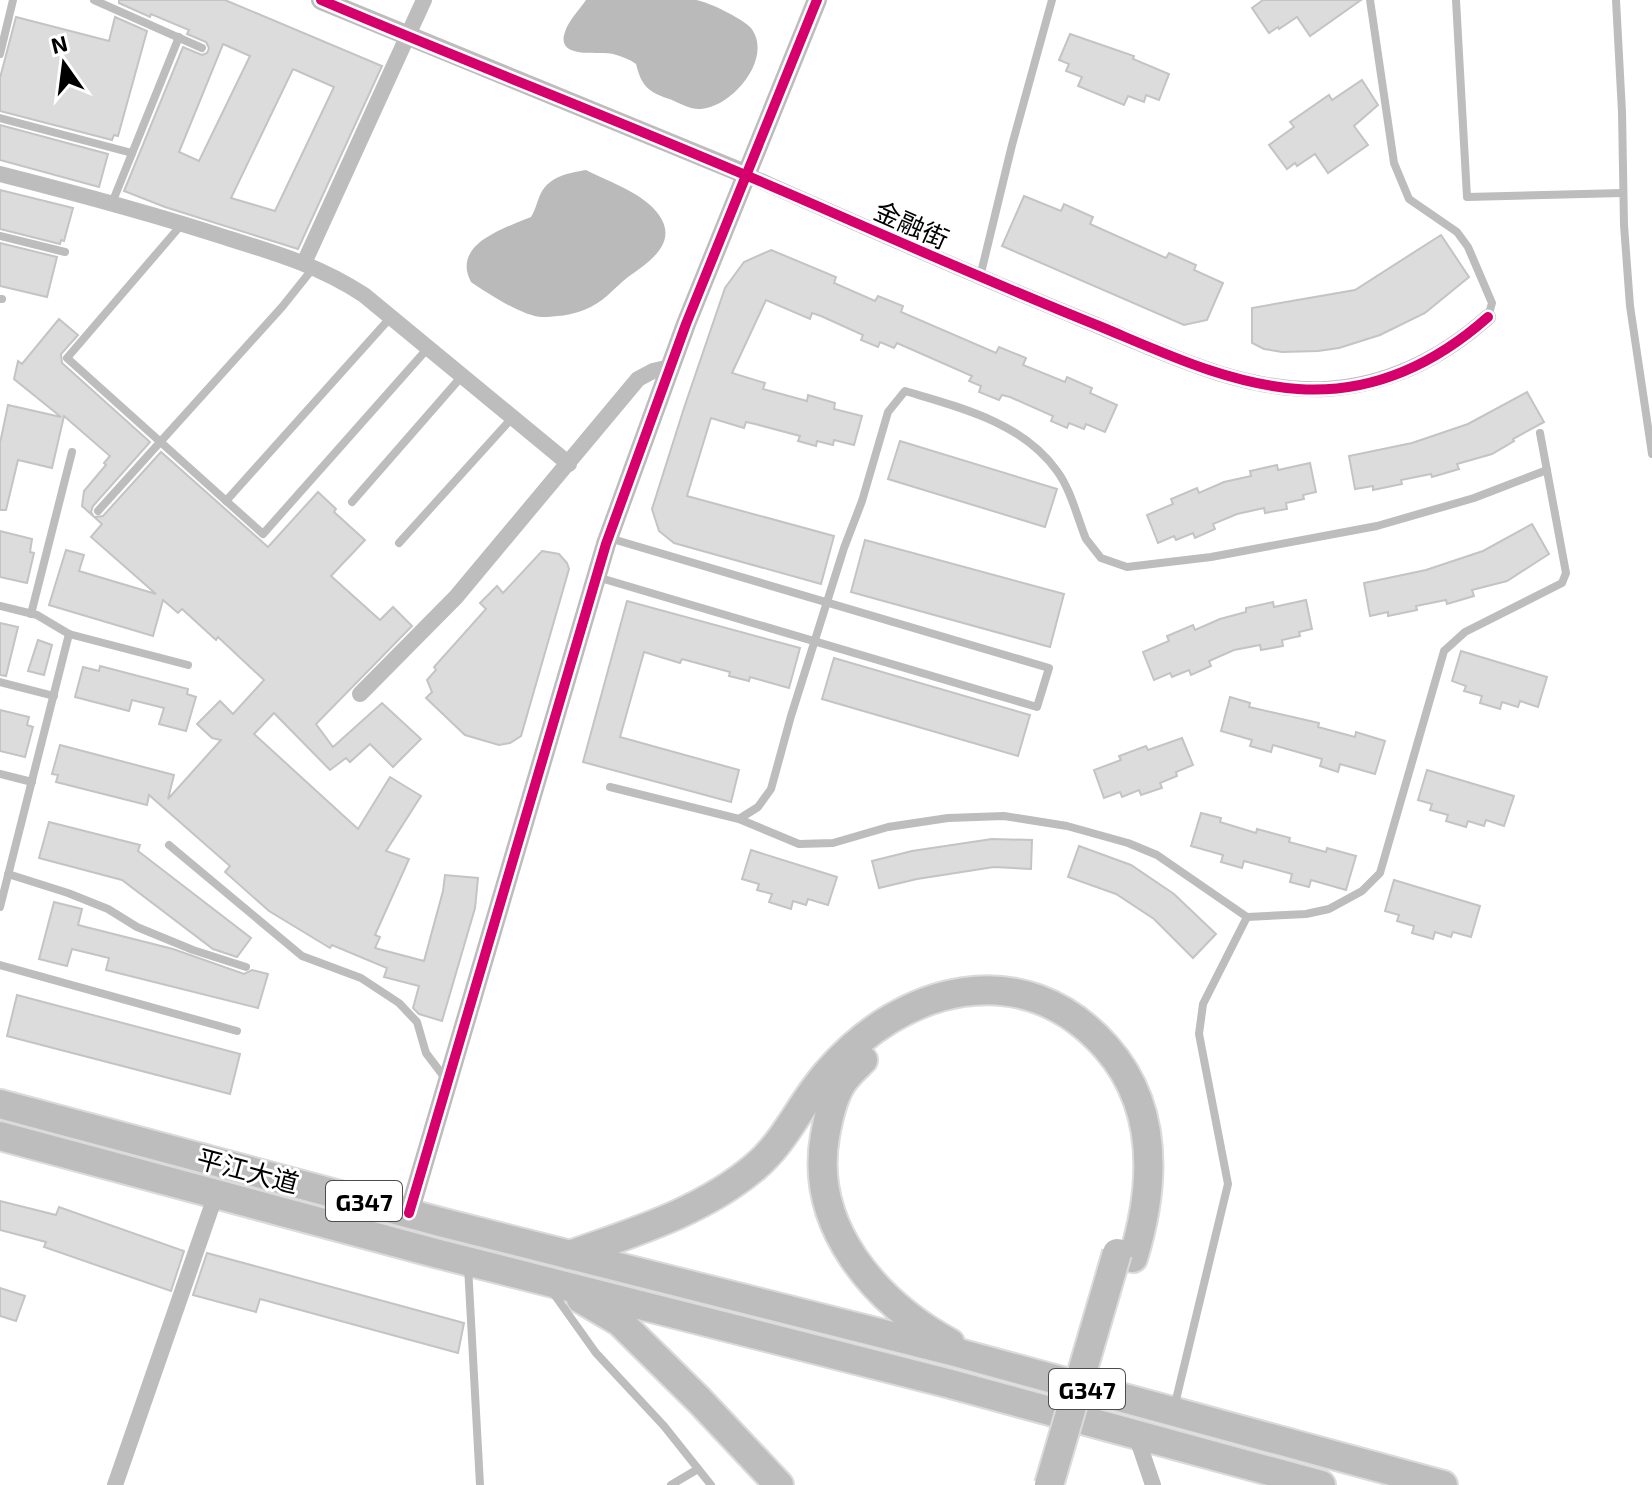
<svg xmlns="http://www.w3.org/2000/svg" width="1652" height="1485" viewBox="0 0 1652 1485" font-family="'Exo 2','Noto Sans SC',sans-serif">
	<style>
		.water { fill: #bababa }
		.building { fill: #dcdcdc; stroke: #c4c4c4; stroke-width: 2; fill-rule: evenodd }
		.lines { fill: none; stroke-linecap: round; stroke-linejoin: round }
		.trunk-casing { stroke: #dbdbdb; stroke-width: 32 }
		.service { stroke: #bdbdbd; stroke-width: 8 }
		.minor { stroke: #bdbdbd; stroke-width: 16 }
		.tertiary { stroke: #bdbdbd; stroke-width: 20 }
		.trunk { stroke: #bdbdbd; stroke-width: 28 }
		.trunk-bridge-casing { stroke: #dbdbdb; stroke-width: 32; stroke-linecap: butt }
		.trunk-bridge { stroke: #bdbdbd; stroke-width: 28 }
		.cycleway-casing { stroke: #fff; stroke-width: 15 }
		.cycleway { stroke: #d6006c; stroke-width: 10 }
		.labels { text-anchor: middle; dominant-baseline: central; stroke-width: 6; stroke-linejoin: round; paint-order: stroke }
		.shield { fill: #fff; stroke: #4c4c4c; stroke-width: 2 }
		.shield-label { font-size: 24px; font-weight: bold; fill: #000 }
		.street-label { font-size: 26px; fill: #000; stroke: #fff }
	</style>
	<rect width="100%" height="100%" fill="#fff"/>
	<g class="water">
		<path d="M586,0c27,0 53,0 80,0 9,0 21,0 30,0 13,2 47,19 55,28 23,30 -19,79 -50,81 -9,1 -20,-5 -29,-9 -23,-8 -30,-12 -36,-36 -7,-5 -15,-8 -23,-10 -14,-3 -58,6 -48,-22 3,-11 15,-23 21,-32z"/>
		<path d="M586,170c23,12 58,23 73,45 20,28 -11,48 -31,62 -15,12 -25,26 -44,33 -13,5 -28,7 -42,7 -18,0 -55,-24 -71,-35 -20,-38 34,-54 60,-65 5,-8 6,-16 10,-24 9,-17 28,-20 45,-23z"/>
	</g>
	<g class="building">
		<path d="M119,0h106l157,66 -84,183 -133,-42 -41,-16 59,-144 19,8 5,-2 2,-5 -3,-6 -19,-8 2,-4 -38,-16 -1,3 -31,-14zM223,44l27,12 -51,105 -20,-9zM293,69l41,18 -59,124 -44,-13z"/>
		<polygon points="1263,0 1361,0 1310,36 1297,17 1279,29 1278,27 1269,33 1252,8"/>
		<polygon points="16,17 109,41 115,17 147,31 118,136 114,135 112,140 0,111 0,78"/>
		<polygon points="1070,34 1134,56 1133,59 1169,74 1159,100 1146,95 1144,102 1128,96 1124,105 1078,86 1082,77 1066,71 1069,64 1059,60"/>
		<polygon points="1362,80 1378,105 1354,126 1368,145 1328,173 1315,154 1297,166 1295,163 1287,169 1269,145 1294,127 1290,122 1329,95 1332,100"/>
		<polygon points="0,125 108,154 99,187 0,160"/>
		<polygon points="0,190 73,208 64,241 61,240 60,244 0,229"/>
		<polygon points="1024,196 1061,211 1064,204 1093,217 1090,224 1166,258 1169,253 1196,265 1194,270 1223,283 1207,320 1184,325 1002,246"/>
		<polygon points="1441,235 1469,277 1425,313 1380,335 1339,348 1318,351 1282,352 1264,349 1252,343 1252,308 1355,290"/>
		<polygon points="0,243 57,257 47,297 0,286"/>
		<polygon points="771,250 836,277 834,283 875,301 878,296 903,306 901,312 996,353 999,347 1026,358 1023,365 1065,382 1067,377 1092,388 1090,393 1117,405 1105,432 1086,424 1084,429 1069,423 1067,428 1051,421 1053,416 1010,397 1002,395 999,400 979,392 981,386 969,381 972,376 897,343 894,348 880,342 878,347 861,340 863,335 821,316 812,313 810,319 766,300 732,373 765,383 763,389 807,401 808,395 835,403 834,409 862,416 854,445 834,440 833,445 817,441 816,446 798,441 800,436 755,424 746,422 744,428 711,418 687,496 834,536 821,584 674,543 659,531 652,509 684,408 725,288 744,262"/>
		<polygon points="59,319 78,335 61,354 62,363 150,442 93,506 91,512 94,517 103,516 161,452 268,547 318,492 336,509 334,512 365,540 331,576 380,620 393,607 412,626 316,724 333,747 382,703 421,739 393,767 370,744 350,762 346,758 330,770 274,713 254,734 358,829 390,777 421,796 386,851 409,859 375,935 380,937 375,948 424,961 443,891 445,875 478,878 475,908 442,1021 419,1014 413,1008 419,986 384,977 387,968 332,945 330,948 269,911 225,872 230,866 149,795 147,805 56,782 58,775 52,774 60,745 174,775 168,799 221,740 212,738 197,724 220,701 233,714 264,680 218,637 216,640 182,609 178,613 163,600 153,636 49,605 66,550 84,555 79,571 156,594 91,537 102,524 82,506 84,491 106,465 104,463 110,456 64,416 52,468 18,460 6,510 0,510 0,443 8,405 61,417 14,379 18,361 22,364"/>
		<polygon points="1527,392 1544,422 1513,439 1514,441 1492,454 1457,464 1459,469 1432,477 1431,474 1401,480 1402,484 1373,490 1373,486 1355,489 1349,456 1412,443 1468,424"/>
		<polygon points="900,441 1057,489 1045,527 888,479"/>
		<polygon points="1310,463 1316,492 1303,495 1304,499 1286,503 1287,509 1265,513 1264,508 1237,514 1213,524 1215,529 1195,538 1193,533 1176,540 1174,536 1158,543 1147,515 1173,504 1171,499 1197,488 1199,493 1224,482 1251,476 1250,471 1277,465 1278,470"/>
		<polygon points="1532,524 1549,554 1507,581 1472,590 1474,596 1447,604 1446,600 1416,606 1417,610 1388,616 1388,612 1370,616 1364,583 1426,570 1483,551"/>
		<polygon points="0,531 32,539 30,552 34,553 27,583 0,577"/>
		<polygon points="865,540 1064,594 1050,647 851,592"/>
		<polygon points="542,551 559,554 567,563 569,569 521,736 510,743 499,745 465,735 426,698 432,692 427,680 436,670 434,667 486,609 480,603 497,586 503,593"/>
		<polygon points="1306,600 1312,629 1299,632 1300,636 1282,640 1283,646 1261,650 1260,645 1234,650 1209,661 1211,666 1191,675 1189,670 1172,677 1170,673 1154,680 1143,652 1169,641 1167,636 1193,625 1195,630 1220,619 1246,612 1246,608 1273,602 1274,607"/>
		<polygon points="627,601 800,648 789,688 750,677 749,681 729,676 730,672 682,659 680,663 644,652 620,737 739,770 731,802 583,762"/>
		<polygon points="0,623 18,627 6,676 0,675"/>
		<polygon points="38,640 52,645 44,675 28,671"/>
		<polygon points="1461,651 1547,677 1538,707 1520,701 1518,707 1502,702 1500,709 1480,703 1482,696 1464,691 1466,686 1452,681"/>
		<polygon points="834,658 1030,715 1018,756 822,699"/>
		<polygon points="100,666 188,689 187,694 196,697 186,731 159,724 164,708 132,700 129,711 75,697 83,667 99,671"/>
		<polygon points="1230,697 1250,703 1249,707 1319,723 1318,727 1355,737 1356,732 1385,741 1375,774 1340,764 1338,772 1320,766 1322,759 1273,745 1271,752 1250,746 1252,740 1221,731"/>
		<polygon points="0,710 29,717 27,725 33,727 25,757 0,751"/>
		<polygon points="1182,738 1193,765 1176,772 1177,776 1160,783 1162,788 1141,795 1139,790 1122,797 1120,792 1104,798 1094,770 1121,760 1119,756 1146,746 1148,750"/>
		<polygon points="1427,770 1514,796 1504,826 1486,820 1484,826 1468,821 1466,827 1446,821 1448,815 1430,810 1432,804 1418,800"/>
		<polygon points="1201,813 1221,818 1220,822 1256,833 1257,829 1290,838 1289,842 1326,852 1327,848 1356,856 1346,890 1311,880 1309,887 1290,882 1292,874 1244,861 1242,868 1221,862 1223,855 1191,846"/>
		<polygon points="49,822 140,845 138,851 251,938 237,957 213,949 122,880 39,858"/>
		<polygon points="992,839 1032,840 1031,869 994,867 917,879 879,888 872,861 912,851"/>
		<polygon points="1079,846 1131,865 1174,894 1216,934 1193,958 1154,919 1116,894 1068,877"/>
		<polygon points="751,850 837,877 828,905 808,899 806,905 793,901 791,909 769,902 772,894 757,890 759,884 742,879"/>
		<polygon points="1394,880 1480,906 1471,937 1453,932 1451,937 1435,932 1433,939 1412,933 1414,926 1397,921 1399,915 1385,911"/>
		<polygon points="54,902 82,909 78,925 173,949 244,974 252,970 268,974 258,1008 106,970 109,958 72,949 67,966 39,959"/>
		<polygon points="17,995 240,1054 230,1094 7,1036"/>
		<polygon points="0,1201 56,1215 59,1207 184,1251 171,1291 44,1247 46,1242 0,1230"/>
		<polygon points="207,1253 464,1323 458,1353 260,1299 256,1312 193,1295"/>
		<polygon points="0,1288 25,1296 16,1321 0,1316"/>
	</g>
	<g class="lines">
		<g class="trunk-casing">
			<g id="trunk">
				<path d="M863,1060c-7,7 -16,15 -21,23 -10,15 -14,36 -17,53 -16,90 50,166 125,207"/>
				<polyline points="0,1104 444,1223 955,1352 1443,1485"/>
				<polyline points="0,1136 435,1253 947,1383 1321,1485"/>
				<path d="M570,1255c64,-23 132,-43 185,-88 32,-27 46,-65 73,-95 74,-86 195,-119 278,-25 53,60 49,139 27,211"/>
				<polyline points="581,1299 620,1322 699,1400 779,1485"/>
			</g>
		</g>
		<g class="service">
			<polyline points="94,0 202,48"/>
			<polyline points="1370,0 1394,163 1409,199 1457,232 1468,247 1492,303 1488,317"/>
			<polyline points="1456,0 1467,197 1623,193"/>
			<polyline points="1616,0 1622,112 1624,225 1630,306 1652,454"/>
			<polyline points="0,54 13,0"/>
			<polyline points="0,118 132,153"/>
			<polyline points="112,203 179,37"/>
			<polyline points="182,224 67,358 263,534 428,348"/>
			<polyline points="0,236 65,252"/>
			<polyline points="980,277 1012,145 1052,0"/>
			<polyline points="0,299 2,299"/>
			<polyline points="226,501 391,317"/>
			<polyline points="352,502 462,376"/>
			<polyline points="98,511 282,307 314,267"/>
			<polyline points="399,543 513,417"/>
			<polyline points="597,577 1037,707 1049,668 609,538"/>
			<polyline points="0,606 37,615 69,634 188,665"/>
			<polyline points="31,614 72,452"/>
			<polyline points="0,682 54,696"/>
			<polyline points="0,774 32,782"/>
			<path d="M610,787l129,32 19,-12 13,-18 20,-73 53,-168 18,-47 26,-89 17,-21c54,16 117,31 152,80 14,19 20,46 29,68l15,19 26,9 84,-10 166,-31 97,-28 73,-28"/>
			<polyline points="739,819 799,844 833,843 888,827 948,818 1004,816 1067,826 1128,843 1157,855 1247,917 1306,914 1329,909 1362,891 1380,873 1444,651 1465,632 1562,583 1566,573 1540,433"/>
			<polyline points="169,845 302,956 361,978 399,1003 417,1022 426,1053 445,1078"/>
			<polyline points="8,874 68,893 108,909 137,927 193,950 246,967"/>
			<polyline points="0,907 69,634"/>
			<polyline points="0,965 237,1031"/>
			<polyline points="468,1266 480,1485"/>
			<polyline points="551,1290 596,1353 664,1426 711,1485"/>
			<polyline points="1174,1408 1228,1184 1199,1034 1203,1004 1247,917"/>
			<polyline points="671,1485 698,1469"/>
		</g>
		<g class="minor">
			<path d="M0,174c75,19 150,39 224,63 51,16 94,28 140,58l205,169"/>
			<path d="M745,174c113,50 225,100 339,146 76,31 157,73 242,69 63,-4 116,-31 162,-72"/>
			<polyline points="304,263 424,0"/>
			<polyline points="360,694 456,597 638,379 653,371 670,367"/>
			<polyline points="1136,1435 1153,1485"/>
			<polyline points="115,1485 216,1194"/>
		</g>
		<g class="tertiary">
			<polyline points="321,0 745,174"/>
			<polyline points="409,1213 606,544 686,324 817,0"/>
		</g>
		<use href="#trunk" class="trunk"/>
		<g class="trunk-bridge-casing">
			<polyline id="trunk-bridge" points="1049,1485 1117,1253"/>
		</g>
		<use href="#trunk-bridge" class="trunk-bridge"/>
		<g class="cycleway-casing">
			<g id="cycleway">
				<path d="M321,0c169,72 341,137 510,212 89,39 178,78 268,114 65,27 129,58 199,63 73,5 137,-25 190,-72"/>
				<polyline points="409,1213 606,544 686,324 817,0"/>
			</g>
		</g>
		<use href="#cycleway" class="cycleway"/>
	</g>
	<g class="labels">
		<g class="shield">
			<rect x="326" y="1181" width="76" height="40" rx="6"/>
			<rect x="1049" y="1369" width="76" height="40" rx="6"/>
		</g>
		<g class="shield-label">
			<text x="364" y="1201">G347</text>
			<text x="1087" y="1389">G347</text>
		</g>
		<g class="street-label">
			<text transform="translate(912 224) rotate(24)">金融街</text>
			<text transform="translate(248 1170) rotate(15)">平江大道</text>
		</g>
	</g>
	<g transform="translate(64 64) rotate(346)" stroke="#ffffff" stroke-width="6" paint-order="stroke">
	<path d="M0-6L14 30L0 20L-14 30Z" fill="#000000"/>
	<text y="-12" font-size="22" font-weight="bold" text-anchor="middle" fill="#000000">N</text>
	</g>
</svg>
